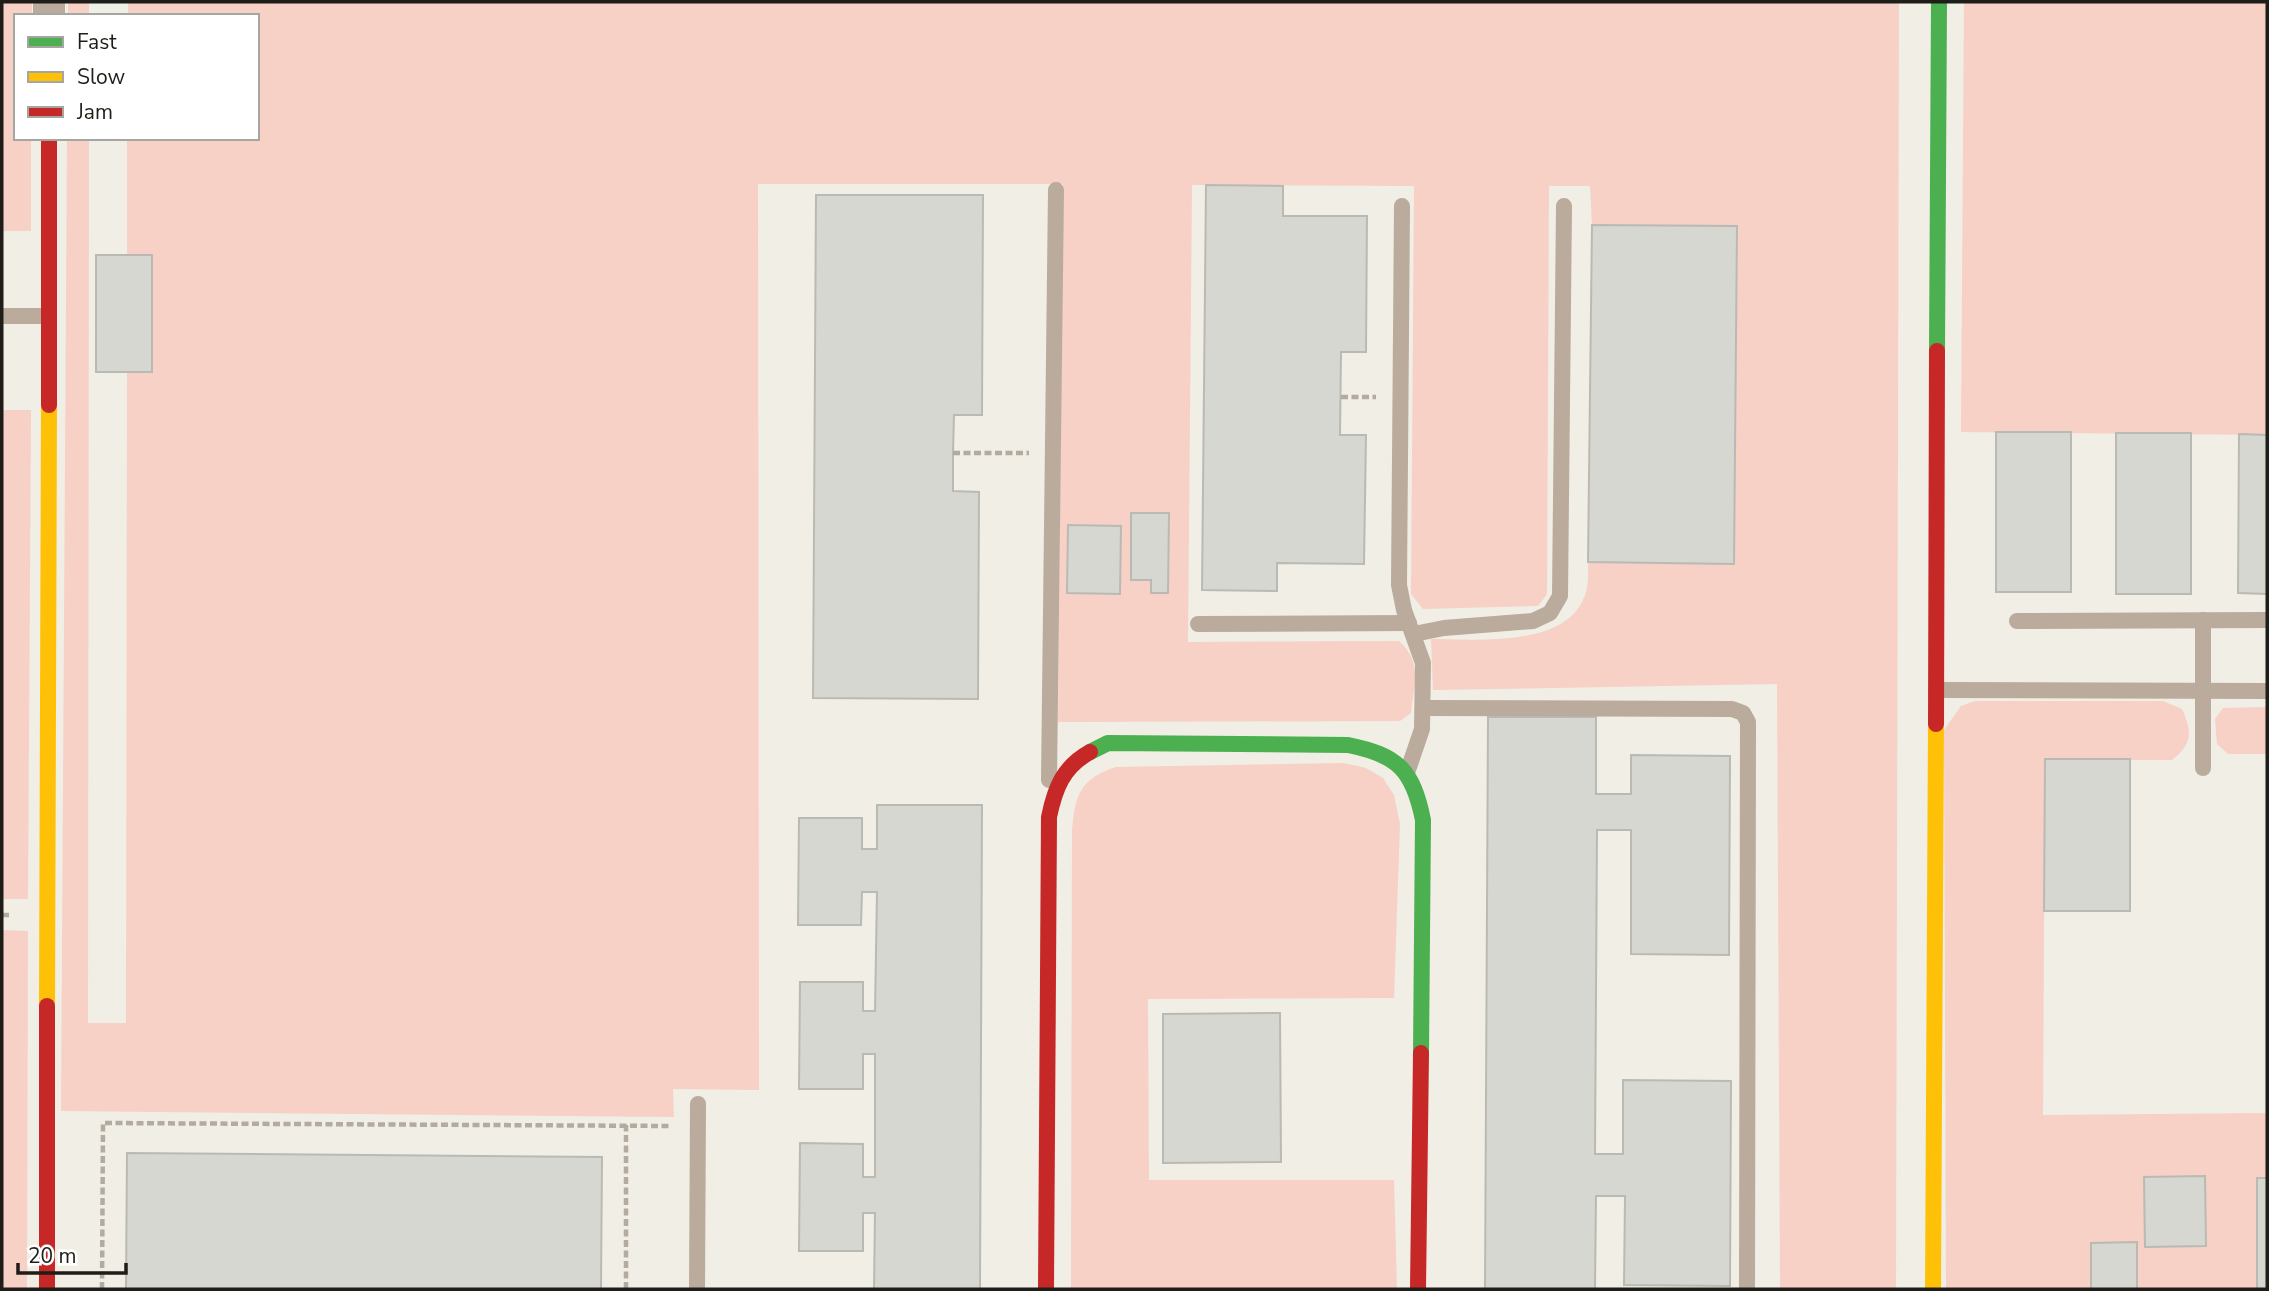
<svg xmlns="http://www.w3.org/2000/svg" width="2269" height="1291" viewBox="0 0 2269 1291" font-family="'Nunito Sans',sans-serif">
	<style>
		.green { fill: #f7d0c6 }
		.building { fill: #d6d7d0; stroke: #babab4; stroke-width: 2 }
		.lines { fill: none; stroke-linecap: round; stroke-linejoin: round }
		.path { stroke: #b4aba0; stroke-width: 4.5; stroke-dasharray: 7 3.5; stroke-linecap: butt }
		.lane { stroke: #baab9d; stroke-width: 16 }
		.street { stroke: #baab9d; stroke-width: 32 }
		.fast { stroke: #4caf50; stroke-width: 16 }
		.slow { stroke: #ffc107; stroke-width: 16 }
		.jam { stroke: #c62828; stroke-width: 16 }
	</style>
	<rect width="100%" height="100%" fill="#f0eee5"/>
	<g class="green">
		<polygon points="2,2 32,2 32,16 16,16 16,138 31,138 31,231 2,231"/>
		<rect x="68" y="2" width="21" height="14"/>
		<path d="M128,2h1771l-3,1287h-116l-3,-605 -344,6 -2,-51c44,0 130,9 152,-39 6,-12 5,-25 5,-38l146,1 3,-337 -145,-1 -2,-39h-41l-2,408 -9,12 -115,3 -12,-15 3,-408 -222,-1 -4,457 211,-1c24,22 15,42 12,72l-11,8 -342,1 5,-538h-305l1,906 -86,-1 1,28 -613,-6 6,-973h22l-1,885h38l1,-651h25v-116l-25,-1v-117h130v-122h-129z"/>
		<polygon points="1964,2 2267,2 2267,435 1961,432"/>
		<polygon points="2,410 31,410 28,899 2,899"/>
		<path d="M1975,701h188l19,8c10,22 11,35 -10,51h-127l-2,355 224,-2v176h-321l-2,-559 17,-24z"/>
		<polygon points="2267,707 2267,754 2228,754 2217,744 2215,719 2223,708"/>
		<path d="M1344,763l22,5 17,10 11,17 6,29 -6,174 -246,1 1,181h245l3,109h-326l1,-457c3,-36 7,-53 44,-65z"/>
		<polygon points="2,930 28,931 27,1289 2,1289"/>
	</g>
	<g class="building">
		<polygon points="1206,185 1283,186 1283,216 1367,216 1366,352 1341,352 1340,435 1366,435 1364,564 1277,563 1277,591 1202,590"/>
		<polygon points="816,195 983,195 982,415 954,415 953,453 953,491 979,492 978,699 813,698"/>
		<polygon points="1592,225 1737,226 1734,564 1588,562"/>
		<rect x="96" y="255" width="56" height="117"/>
		<rect x="1996" y="432" width="75" height="160"/>
		<rect x="2116" y="433" width="75" height="161"/>
		<polygon points="2239,434 2267,435 2267,594 2238,593"/>
		<polygon points="1131,513 1169,513 1168,593 1151,593 1151,580 1131,580"/>
		<polygon points="1068,525 1121,526 1120,594 1067,593"/>
		<polygon points="1488,717 1596,717 1596,794 1631,794 1631,755 1730,756 1729,955 1631,954 1631,830 1597,830 1595,1154 1623,1154 1623,1080 1731,1081 1730,1286 1624,1285 1625,1196 1596,1196 1595,1289 1485,1289"/>
		<polygon points="2045,759 2130,759 2130,911 2044,911"/>
		<polygon points="877,805 982,805 980,1289 874,1289 875,1213 863,1213 863,1251 799,1251 800,1143 863,1144 863,1177 875,1177 875,1054 863,1054 863,1089 799,1089 800,982 863,982 863,1011 875,1011 877,892 862,892 861,925 798,925 799,818 862,818 862,849 877,849"/>
		<polygon points="1280,1013 1281,1162 1163,1163 1163,1014"/>
		<polygon points="127,1153 602,1157 601,1289 126,1289"/>
		<polygon points="2205,1176 2206,1246 2145,1247 2144,1177"/>
		<rect x="2257" y="1178" width="10" height="111"/>
		<polygon points="2137,1242 2137,1289 2091,1289 2091,1243"/>
	</g>
	<g class="lines">
		<g class="path">
			<polyline points="1341,397 1376,397"/>
			<polyline points="953,453 1029,453"/>
			<polyline points="2,915 12,915"/>
			<polyline points="102,1289 103,1123 672,1126"/>
			<polyline points="626,1289 626,1125"/>
		</g>
		<g class="lane">
			<polyline points="1402,206 1399,585 1404,610 1423,663 1422,729 1408,770"/>
			<polyline points="2,316 48,316"/>
			<polyline points="2017,621 2267,620"/>
			<polyline points="1198,624 1409,623"/>
			<polyline points="1414,634 1444,628 1533,621 1550,613 1560,596 1564,206"/>
			<polyline points="1936,690 2267,691"/>
			<polyline points="1423,708 1732,709 1743,713 1748,722 1747,1289"/>
			<polyline points="2203,768 2203,620"/>
			<polyline points="1049,780 1056,190"/>
			<polyline points="697,1289 698,1104"/>
		</g>
		<polyline class="street" points="49,16 49,2"/>
		<g class="fast">
			<polyline points="1937,351 1939,2"/>
			<path d="M1090,752l18,-9 240,2c50,10 65,25 75,75l-2,233"/>
		</g>
		<g class="slow">
			<polyline points="47,1006 49,405"/>
			<polyline points="1933,1289 1936,724"/>
		</g>
		<g class="jam">
			<polyline points="49,405 49,138"/>
			<polyline points="1936,724 1937,351"/>
			<polyline points="47,1289 47,1006"/>
			<path d="M1046,1289l3,-472c6,-29 14,-50 41,-65"/>
			<polyline points="1418,1289 1421,1053"/>
		</g>
	</g>
	<rect width="2269" height="1291" fill="none" stroke="#1f1d17" stroke-width="7"/>
	<rect x="14" y="14" width="245" height="126" fill="#ffffff" stroke="#a5a5a2" stroke-width="2"/>
	<rect x="28" y="37" width="35" height="10" fill="#4caf50" stroke="#a5a5a2" stroke-width="2"/>
	<text x="77" y="49" font-size="21" fill="#1f1d17">Fast</text>
	<rect x="28" y="72" width="35" height="10" fill="#ffc107" stroke="#a5a5a2" stroke-width="2"/>
	<text x="77" y="84" font-size="21" fill="#1f1d17">Slow</text>
	<rect x="28" y="107" width="35" height="10" fill="#c62828" stroke="#a5a5a2" stroke-width="2"/>
	<text x="77" y="119" font-size="21" fill="#1f1d17">Jam</text>
	<path d="M18 1263v10h108v-10" fill="none" stroke="#1f1d17" stroke-width="3.5"/>
	<text x="28" y="1263" font-size="21" fill="#1f1d17" stroke="#ffffff" stroke-width="5" paint-order="stroke">20 m</text>
</svg>
